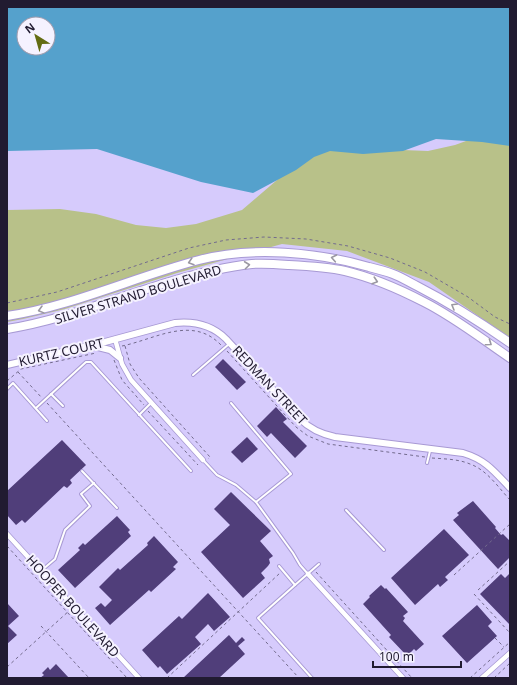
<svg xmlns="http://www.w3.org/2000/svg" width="517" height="685" viewBox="0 0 517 685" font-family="'Noto Sans',sans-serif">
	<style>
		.green { fill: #b8c189 }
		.water { fill: #55a1cc; fill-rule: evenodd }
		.building { fill: #503e7a }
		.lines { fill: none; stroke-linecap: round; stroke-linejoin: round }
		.lane-casing { stroke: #a89ad4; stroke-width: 4 }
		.street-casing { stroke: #a89ad4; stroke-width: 6 }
		.secondary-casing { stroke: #a89ad4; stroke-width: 8 }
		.highway-casing { stroke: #a89ad4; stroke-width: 10 }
		.path { stroke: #736b8d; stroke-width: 1; stroke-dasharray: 3 3; stroke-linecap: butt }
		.lane { stroke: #fff; stroke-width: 2 }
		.street { stroke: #fff; stroke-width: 4.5 }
		.secondary { stroke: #fff; stroke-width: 6 }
		.highway { stroke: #fff; stroke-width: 8 }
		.oneway { stroke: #9b98a2 }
		.labels { text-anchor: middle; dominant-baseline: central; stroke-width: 4; stroke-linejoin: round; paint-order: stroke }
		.street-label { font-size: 13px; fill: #211b31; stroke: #f5f2ff }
	</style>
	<rect width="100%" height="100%" fill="#d6cbfc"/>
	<polygon class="green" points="477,137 510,138 510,338 429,282 347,251 282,244 177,273 65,309 23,319 7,322 7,210 60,209 96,214 136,225 166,228 196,224 242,210 298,162 326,147 428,151 455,145"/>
	<path class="water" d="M7,7h503v139l-28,-4 -46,-3 -33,12 -40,3 -33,-3 -16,6 -18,13 -43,23 -52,-11 -104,-33 -90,2zM24,24h24v24h-24z"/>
	<g class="building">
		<polygon points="223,359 246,382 237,390 215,367"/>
		<polygon points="276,407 287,419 283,422 307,446 295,458 271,433 267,437 257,426"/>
		<polygon points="247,437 258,449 242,463 231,452"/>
		<polygon points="62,440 86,465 70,480 72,483 67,488 64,486 25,523 22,520 16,525 7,515 7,491"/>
		<polygon points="231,492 271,531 260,541 273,556 269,559 270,563 268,566 261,573 265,578 243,598 201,552 230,525 214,509"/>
		<polygon points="473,501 496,527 495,528 501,535 503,534 510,541 510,557 498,569 453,520 459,515 457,513"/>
		<polygon points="117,516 130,530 128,532 131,536 75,588 58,570 80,550 78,548 83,543 85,545"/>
		<polygon points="444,529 469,555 445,577 448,580 440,587 438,584 415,605 391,578"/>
		<polygon points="154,536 178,562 173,567 176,569 151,592 149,590 110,625 95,608 101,603 105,607 112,600 99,587 118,568 120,570 148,545 147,543"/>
		<polygon points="510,573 510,625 480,594 501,574 505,578"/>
		<polygon points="381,585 385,589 386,588 408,612 403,616 405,618 403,621 424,644 416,651 414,649 407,656 389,637 391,635 363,604 370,597 369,596"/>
		<polygon points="208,593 230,617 214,631 208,624 195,637 201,644 167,674 160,666 158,668 142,650 179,616 182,619"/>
		<polygon points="7,603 19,616 8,626 17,635 7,644"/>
		<polygon points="477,605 492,622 488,626 497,636 467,663 442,636"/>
		<polygon points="229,635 236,643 242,637 245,640 238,646 245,654 219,678 183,678"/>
		<polygon points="56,664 69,678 40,678 44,675 42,673 48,667 50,670"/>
	</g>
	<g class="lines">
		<g class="lane-casing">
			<g id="lane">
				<polyline points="193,375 229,344"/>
				<polyline points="7,389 13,383 47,421"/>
				<polyline points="51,394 63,406"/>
				<polyline points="231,403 291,474 256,502"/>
				<polyline points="36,408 86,362 91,362 191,471"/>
				<polyline points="139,415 151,403"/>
				<polyline points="203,460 217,475 236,485 256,502 293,553 300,565 308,574"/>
				<polyline points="427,463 430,451"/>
				<polyline points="82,471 117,508"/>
				<polyline points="346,510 384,550"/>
				<polyline points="279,566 295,585 319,564"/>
				<polyline points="42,570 55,559 65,530 90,506 81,494 94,483"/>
				<polyline points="295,585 258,618 312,678"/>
			</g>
		</g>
		<g class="street-casing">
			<g id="street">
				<polyline points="115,339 122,364 131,380 203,460"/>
				<polyline points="7,534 139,678"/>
				<polyline points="308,574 403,678"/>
				<polyline points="482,678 510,653"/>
			</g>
		</g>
		<g class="secondary-casing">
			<g id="secondary">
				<polyline points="94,346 110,350 120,358"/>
				<path d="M7,365l98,-23 70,-19c20,-2 37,2 51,16l74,80c10,10 21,15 35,18l128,16c23,7 31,18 47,35"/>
			</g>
		</g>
		<g class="highway-casing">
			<g id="highway">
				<path d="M7,316c66,-10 127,-39 192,-56 53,-14 118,-8 170,7 8,2 16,4 24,7 8,3 16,8 24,12 33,17 63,36 93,57"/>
				<path d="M7,329c56,-9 108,-31 162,-47 27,-8 55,-15 83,-18 12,-1 24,0 36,1 19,1 39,2 57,6 25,6 56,19 79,31 30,15 58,37 86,56"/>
			</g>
		</g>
		<g class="path">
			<polyline points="7,303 57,292 189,248 226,240 264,237 306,239 348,246 390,258 425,272 468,297 495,317 510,324"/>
			<path d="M122,346c34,-7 70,-31 99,-1"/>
			<polyline points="125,346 130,364 139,378 210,457 208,459"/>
			<polyline points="227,351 296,427 308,436 328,444 425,457"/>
			<polyline points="114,360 122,380 144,405"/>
			<polyline points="18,372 42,398"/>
			<polyline points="7,381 21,369 96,353"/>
			<polyline points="47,403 299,678"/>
			<polyline points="148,411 198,465"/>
			<path d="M432,458c13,1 26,1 38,6 17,6 28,23 40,36"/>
			<polyline points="7,546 127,678"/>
			<polyline points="316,572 412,678"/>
			<polyline points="454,575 510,524"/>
			<polyline points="478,590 510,561"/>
			<polyline points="474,594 510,633"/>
			<polyline points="41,626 89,678"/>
			<polyline points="495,638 504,647"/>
			<polyline points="7,667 70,610"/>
			<polyline points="167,678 280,573"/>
			<polyline points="470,678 510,642"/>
			<polyline points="494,678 510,663"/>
		</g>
		<use href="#lane" class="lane"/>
		<use href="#street" class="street"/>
		<use href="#secondary" class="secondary"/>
		<use href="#highway" class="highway"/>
	</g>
	<defs><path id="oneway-chevron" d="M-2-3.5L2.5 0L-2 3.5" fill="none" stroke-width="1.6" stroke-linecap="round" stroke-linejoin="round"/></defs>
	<g class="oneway">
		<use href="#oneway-chevron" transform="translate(334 258) rotate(-169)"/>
		<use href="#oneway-chevron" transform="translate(191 262) rotate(163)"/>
		<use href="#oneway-chevron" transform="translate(247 265) rotate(-7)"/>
		<use href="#oneway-chevron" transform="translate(375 281) rotate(18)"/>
		<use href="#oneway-chevron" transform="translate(454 306) rotate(-150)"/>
		<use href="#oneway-chevron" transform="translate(41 310) rotate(165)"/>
		<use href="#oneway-chevron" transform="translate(489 343) rotate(35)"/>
	</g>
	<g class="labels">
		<g class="street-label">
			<text transform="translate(138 294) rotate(-17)">SILVER STRAND BOULEVARD</text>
			<text transform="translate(61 352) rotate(-13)">KURTZ COURT</text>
			<text transform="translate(270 385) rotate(47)">REDMAN STREET</text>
			<text transform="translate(73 606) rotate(48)">HOOPER BOULEVARD</text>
		</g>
	</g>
	<rect width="517" height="685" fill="none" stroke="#211b31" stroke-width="16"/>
	<g transform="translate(36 36) rotate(323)"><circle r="19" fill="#f5f2ff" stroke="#a09cad"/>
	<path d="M0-3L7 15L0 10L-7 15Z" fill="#636c12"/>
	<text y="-6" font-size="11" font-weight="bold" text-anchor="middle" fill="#211b31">N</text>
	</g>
	<path d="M373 661v6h88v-6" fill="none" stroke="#211b31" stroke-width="2"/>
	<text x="379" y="661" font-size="12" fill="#211b31" stroke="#f5f2ff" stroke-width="3" paint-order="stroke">100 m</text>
</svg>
